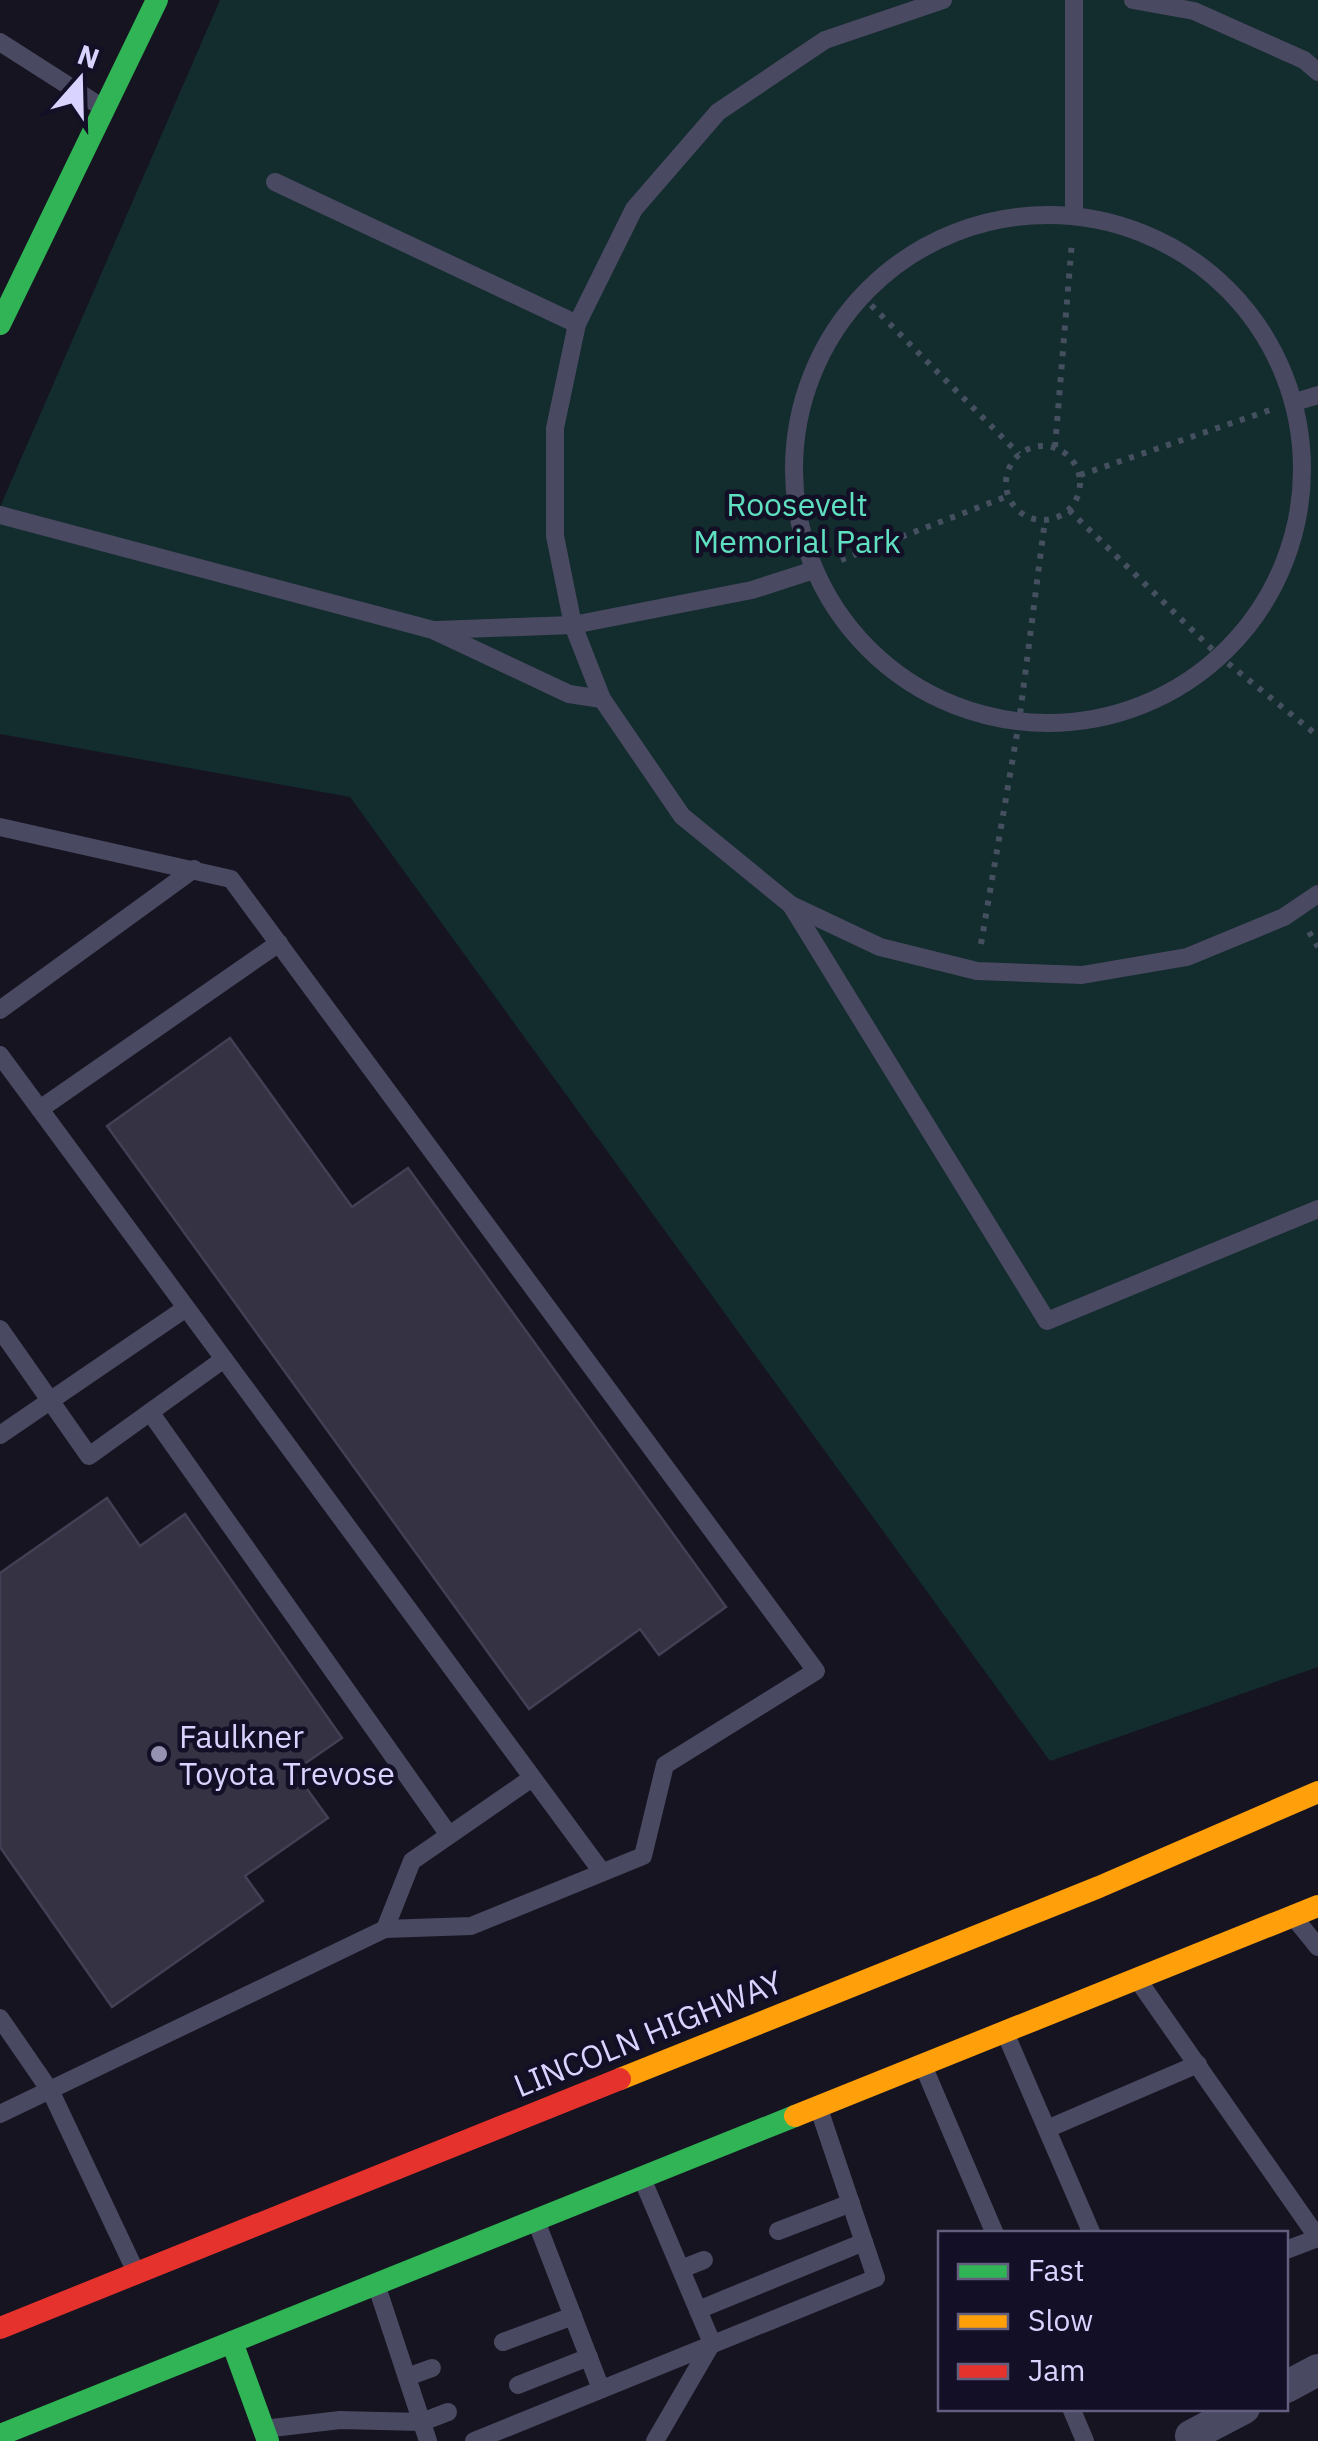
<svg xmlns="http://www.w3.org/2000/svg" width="1318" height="2441" viewBox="0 0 1318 2441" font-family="'IBM Plex Sans',sans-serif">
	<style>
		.green { fill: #132c2d }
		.building { fill: #343243; stroke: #433f54; stroke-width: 2.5 }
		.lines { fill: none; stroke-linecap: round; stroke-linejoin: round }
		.path { stroke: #44505f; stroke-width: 6; stroke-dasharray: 5 8; stroke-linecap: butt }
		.lane { stroke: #4a4962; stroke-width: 18 }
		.street { stroke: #4a4962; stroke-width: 32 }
		.fast { stroke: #30b455; stroke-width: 22 }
		.slow { stroke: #ff9f0a; stroke-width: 22 }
		.jam { stroke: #e5322d; stroke-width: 22 }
		.poi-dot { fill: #9591b1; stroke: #130f26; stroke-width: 4 }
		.labels { text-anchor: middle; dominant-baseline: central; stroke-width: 9; stroke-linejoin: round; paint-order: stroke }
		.park-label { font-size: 32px; fill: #5fe0c0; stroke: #130f26 }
		.poi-label { font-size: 32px; fill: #d9d4ff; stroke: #130f26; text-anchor: start }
		.street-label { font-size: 32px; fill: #d9d4ff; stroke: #130f26 }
	</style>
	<rect width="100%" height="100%" fill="#161421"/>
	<polygon class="green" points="220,0 1318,0 1318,1667 1050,1761 350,797 0,734 0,507"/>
	<g class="building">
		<polygon points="230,1038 352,1207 408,1168 726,1607 659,1655 640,1629 529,1709 107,1126"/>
		<polygon points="107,1498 140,1546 185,1514 342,1738 294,1771 328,1818 245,1876 263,1901 112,2007 0,1847 0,1573"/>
	</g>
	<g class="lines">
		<g class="path">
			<polyline points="862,296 1019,454"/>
			<circle cx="1043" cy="483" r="37"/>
			<polyline points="1055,447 1072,241"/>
			<polyline points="1080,475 1270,410"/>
			<polyline points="1069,510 1219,656 1318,736"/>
			<polyline points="841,560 1008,496"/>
			<polyline points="1309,932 1318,947"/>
			<polyline points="981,944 1019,722 1045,520"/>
		</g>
		<g class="lane">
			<polyline points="943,0 825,40 718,112 634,209 577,324 555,428 555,536 573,625 602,699 682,816 791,905 880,947 977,971 1082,975 1187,957 1284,917 1318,894"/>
			<polyline points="1133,0 1194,11 1304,60 1318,72"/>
			<polyline points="0,42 100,106"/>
			<polyline points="275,182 577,324"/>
			<polyline points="1074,215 1074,0"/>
			<circle cx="1048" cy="469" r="254"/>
			<polyline points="1295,402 1318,395"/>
			<polyline points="0,515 433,630 569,694 602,699"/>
			<polyline points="436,630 573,625 752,590 814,570"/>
			<polyline points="0,827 231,879 816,1671 665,1765 643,1856 471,1926 385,1929 0,2114"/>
			<polyline points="791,905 1047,1321 1318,1209"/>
			<polyline points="0,1010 194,869"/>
			<polyline points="0,1055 602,1872"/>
			<polyline points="40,1109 279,943"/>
			<polyline points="0,1329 89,1456 224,1359"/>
			<polyline points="150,1412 449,1835"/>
			<polyline points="0,1435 186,1308"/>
			<polyline points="1297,1921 1318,1947"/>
			<polyline points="385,1929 412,1861 532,1778"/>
			<polyline points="1140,1983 1318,2238 1286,2250"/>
			<polyline points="0,2018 51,2092 134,2268"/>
			<polyline points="1007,2037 1092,2234"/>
			<polyline points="925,2070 995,2234"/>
			<polyline points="1047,2129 1198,2064"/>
			<polyline points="644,2183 712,2343"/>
			<polyline points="538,2226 601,2389"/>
			<polyline points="778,2231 851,2203"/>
			<polyline points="681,2269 704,2260"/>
			<polyline points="378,2290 428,2441"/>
			<polyline points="698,2310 864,2242"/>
			<polyline points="503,2342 573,2316"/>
			<polyline points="407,2377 432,2368"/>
			<polyline points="518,2385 589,2357"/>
			<polyline points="1071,2408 1085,2441"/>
			<polyline points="264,2429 340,2420 422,2422 448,2412"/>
			<polyline points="474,2441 876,2278 820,2112"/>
			<polyline points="655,2441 712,2343"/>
		</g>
		<g class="street">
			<polyline points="1286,2387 1318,2370"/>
			<polyline points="1191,2436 1244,2408"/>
		</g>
		<g class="fast">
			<polyline points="0,324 157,0"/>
			<polyline points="232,2342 268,2441"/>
			<polyline points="0,2435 795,2116"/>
		</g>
		<g class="slow">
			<polyline points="620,2079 1099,1887 1318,1792"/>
			<polyline points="795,2116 1318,1906"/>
		</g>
		<polyline class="jam" points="0,2328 620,2079"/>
	</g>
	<circle class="poi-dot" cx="159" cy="1754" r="10"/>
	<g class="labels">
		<g class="park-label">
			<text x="797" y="504">Roosevelt<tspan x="797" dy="37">Memorial Park</tspan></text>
		</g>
		<g class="poi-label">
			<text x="179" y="1736">Faulkner<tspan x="179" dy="37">Toyota Trevose</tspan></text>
		</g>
		<g class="street-label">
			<text transform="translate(648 2033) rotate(-22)">LINCOLN HIGHWAY</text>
		</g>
	</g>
	<rect x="938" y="2231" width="350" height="180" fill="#130f26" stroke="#625e7d" stroke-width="2.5"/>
	<rect x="958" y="2264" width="50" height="15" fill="#30b455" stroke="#625e7d" stroke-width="2.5"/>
	<text x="1028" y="2281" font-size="30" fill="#d9d4ff">Fast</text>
	<rect x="958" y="2314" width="50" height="15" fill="#ff9f0a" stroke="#625e7d" stroke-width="2.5"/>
	<text x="1028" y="2331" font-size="30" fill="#d9d4ff">Slow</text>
	<rect x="958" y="2364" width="50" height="15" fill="#e5322d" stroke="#625e7d" stroke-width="2.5"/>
	<text x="1028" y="2381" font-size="30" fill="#d9d4ff">Jam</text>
	<g transform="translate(80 80) rotate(20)" stroke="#130f26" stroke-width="8" paint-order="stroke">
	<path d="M0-8L18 38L0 25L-18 38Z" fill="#d9d4ff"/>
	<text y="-15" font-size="28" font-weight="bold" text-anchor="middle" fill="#d9d4ff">N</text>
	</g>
</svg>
